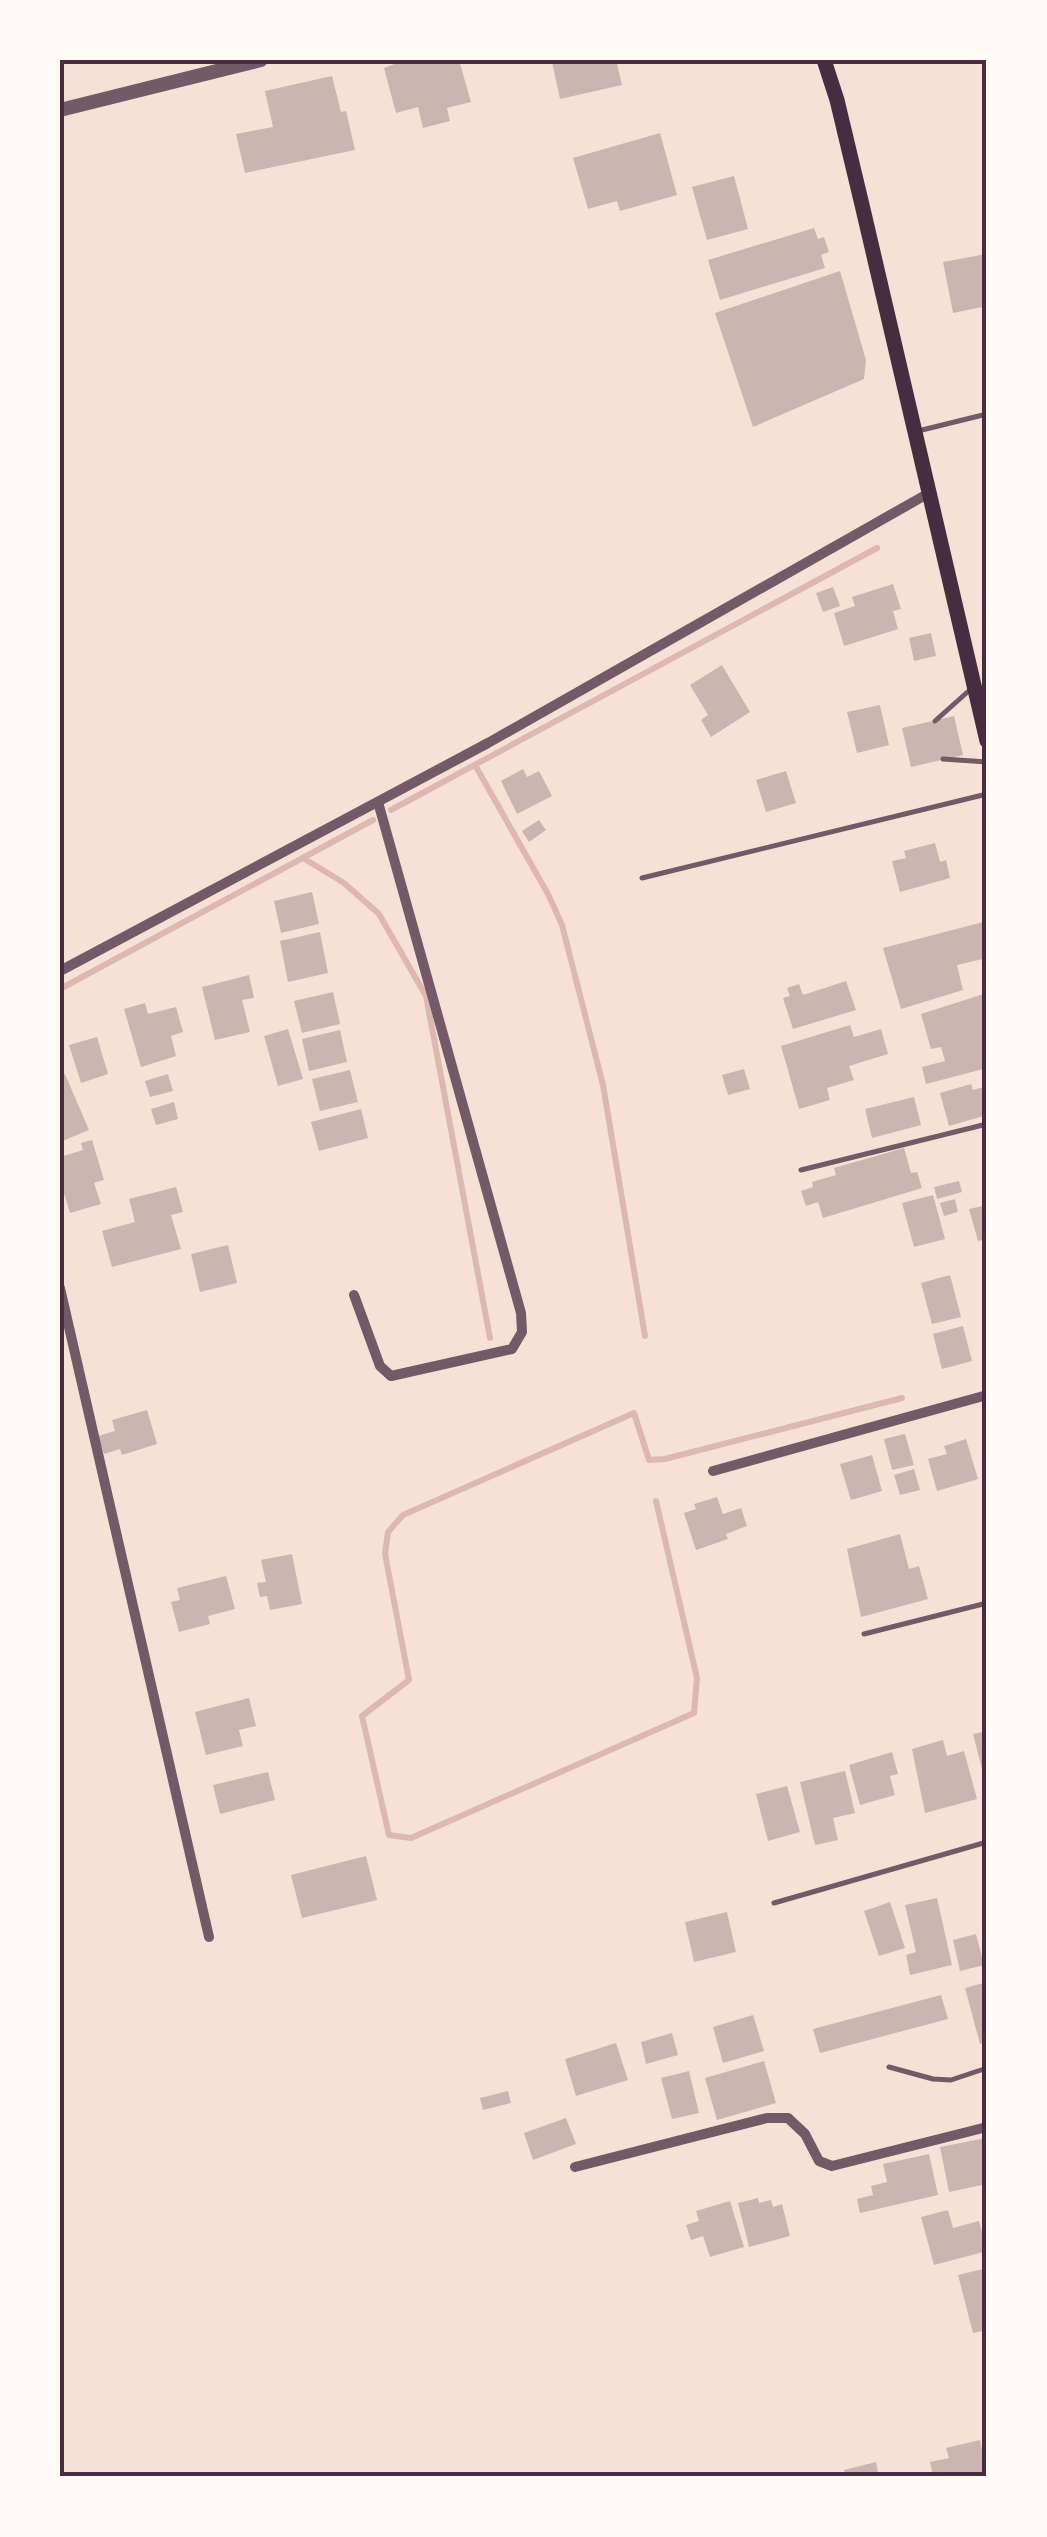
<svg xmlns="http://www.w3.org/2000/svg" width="1047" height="2537" viewBox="0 0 1047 2537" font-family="'PT Serif',serif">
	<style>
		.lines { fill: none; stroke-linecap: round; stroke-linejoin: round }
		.stream { stroke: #dcb8b0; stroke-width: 6 }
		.building { fill: #ccb4b1 }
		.service { stroke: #755966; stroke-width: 5 }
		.minor { stroke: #755966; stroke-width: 10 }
		.tertiary { stroke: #755966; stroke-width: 14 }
		.secondary { stroke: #4a2c40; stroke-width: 15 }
		.neatline { fill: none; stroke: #4a2c40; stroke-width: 4 }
	</style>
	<rect width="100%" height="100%" fill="#f7e1d7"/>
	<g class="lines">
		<g class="stream">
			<polyline points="475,765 548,894 562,925 603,1085 645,1336"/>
			<polyline points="391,810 877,548"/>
			<polyline points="303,858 344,883 379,914 426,996 490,1338"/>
			<polyline points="60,989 373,820"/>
			<polyline points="656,1501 697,1678 694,1713 411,1838 389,1835 362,1716 409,1680 385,1554 388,1532 403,1515 634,1413 649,1460 665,1459 902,1398"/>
		</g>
	</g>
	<g class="building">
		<polygon points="405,60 459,60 471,102 447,108 450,121 423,128 418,107 396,113 384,68"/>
		<polygon points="559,60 616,60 622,85 560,99 552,62"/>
		<polygon points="332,76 341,112 346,111 355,150 245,173 236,134 273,127 265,91"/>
		<polygon points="660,133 677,195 620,211 617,201 588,209 573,158"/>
		<polygon points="734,176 748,229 707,240 692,187"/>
		<polygon points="814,228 818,239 824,237 829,252 821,255 825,268 720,300 708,260"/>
		<polygon points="986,254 987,306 953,313 943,262"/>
		<polygon points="840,271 866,360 864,379 753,427 715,313"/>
		<polygon points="893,584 901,609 893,611 898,629 844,646 834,613 855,606 852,597"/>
		<polygon points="833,587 840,606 823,612 816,593"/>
		<polygon points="931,633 936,656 914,661 909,638"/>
		<polygon points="722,665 750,712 711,737 701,720 708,715 690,685"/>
		<polygon points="880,705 889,745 857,753 847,712"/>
		<polygon points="954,716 963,755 911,767 902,728"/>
		<polygon points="523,769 527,777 539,771 552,796 517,814 501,781"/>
		<polygon points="786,771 796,803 766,812 756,780"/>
		<polygon points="539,820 546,830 529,842 522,831"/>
		<polygon points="935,843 940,862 946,860 950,878 900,892 892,861 906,858 904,851"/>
		<polygon points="312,892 319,924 281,933 274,901"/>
		<polygon points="987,921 987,958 957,965 963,990 901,1009 883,948"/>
		<polygon points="320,932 328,973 288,982 280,941"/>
		<polygon points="249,975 254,998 242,1000 250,1032 215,1040 202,987"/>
		<polygon points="846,981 856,1010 793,1029 783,998 790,996 787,988 799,984 803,995"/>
		<polygon points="333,992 340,1024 302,1033 294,1001"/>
		<polygon points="987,993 987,1068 926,1084 922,1067 945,1061 941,1047 931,1049 921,1014"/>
		<polygon points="145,1003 148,1014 176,1007 183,1032 171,1036 176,1056 141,1067 124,1009"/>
		<polygon points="850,1025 854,1037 881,1029 888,1054 849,1066 854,1080 827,1088 830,1100 799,1109 781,1046"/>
		<polygon points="288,1029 303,1079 278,1086 264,1036"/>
		<polygon points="340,1030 347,1062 309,1071 302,1039"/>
		<polygon points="97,1037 108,1074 81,1083 69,1045"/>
		<polygon points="744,1069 750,1089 728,1095 722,1075"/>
		<polygon points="350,1070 358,1102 320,1111 312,1079"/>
		<polygon points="65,1074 89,1130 60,1142 60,1076"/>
		<polygon points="168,1074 173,1091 150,1097 145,1081"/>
		<polygon points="971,1084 973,1090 987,1086 987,1115 949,1126 940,1093"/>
		<polygon points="914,1097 921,1125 872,1138 865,1109"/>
		<polygon points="174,1102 178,1119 156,1125 151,1109"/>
		<polygon points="361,1109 368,1138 319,1151 311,1122"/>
		<polygon points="92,1140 104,1180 94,1183 101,1204 70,1213 60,1180 60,1157 83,1150 81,1143"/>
		<polygon points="904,1148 911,1173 917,1172 922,1188 823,1218 818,1202 806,1206 801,1191 813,1187 812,1182 836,1175 834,1168"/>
		<polygon points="959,1181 962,1192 937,1199 934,1187"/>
		<polygon points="176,1187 183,1212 171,1215 181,1249 112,1267 102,1231 135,1222 129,1199"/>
		<polygon points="933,1195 945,1239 914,1247 902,1203"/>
		<polygon points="955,1199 958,1212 944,1216 940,1203"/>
		<polygon points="987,1205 987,1239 978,1241 969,1209"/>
		<polygon points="228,1245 237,1283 200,1292 191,1254"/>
		<polygon points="950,1275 961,1317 932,1324 921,1283"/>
		<polygon points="963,1326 972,1361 942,1369 933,1334"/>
		<polygon points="147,1410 157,1444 122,1455 120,1449 104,1454 98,1436 115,1431 112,1420"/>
		<polygon points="905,1434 914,1465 892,1470 884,1439"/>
		<polygon points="966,1439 978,1479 937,1491 928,1459 947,1454 944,1446"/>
		<polygon points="872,1455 882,1491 851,1500 840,1464"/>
		<polygon points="914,1469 920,1490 900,1495 894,1475"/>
		<polygon points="717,1497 723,1514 741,1508 747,1526 726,1534 728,1539 696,1550 684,1513 696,1509 694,1504"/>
		<polygon points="900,1534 909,1569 919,1566 928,1599 861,1617 847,1549"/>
		<polygon points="292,1554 302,1604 270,1610 267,1596 260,1597 257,1583 266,1582 261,1560"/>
		<polygon points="226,1576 235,1609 208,1616 210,1624 179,1632 171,1602 180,1600 177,1588"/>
		<polygon points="249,1698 256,1726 239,1730 243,1746 206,1755 195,1712"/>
		<polygon points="987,1731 987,1784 986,1784 973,1734"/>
		<polygon points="943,1740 947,1756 964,1751 977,1799 925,1813 912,1749"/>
		<polygon points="892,1752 898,1774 890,1776 895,1795 860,1805 849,1765"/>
		<polygon points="845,1771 855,1813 833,1818 838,1840 815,1845 800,1782"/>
		<polygon points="268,1772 275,1800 220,1814 213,1785"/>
		<polygon points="787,1786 800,1832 768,1841 756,1794"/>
		<polygon points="366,1856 377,1900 302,1918 291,1875"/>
		<polygon points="937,1898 952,1965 910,1975 906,1955 916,1952 905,1905"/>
		<polygon points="890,1902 905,1948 879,1956 864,1911"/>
		<polygon points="727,1912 736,1952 694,1962 685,1922"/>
		<polygon points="976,1934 984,1965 960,1971 953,1940"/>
		<polygon points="987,1982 987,2042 980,2044 965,1988"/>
		<polygon points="941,1995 948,2019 820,2053 813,2029"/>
		<polygon points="753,2015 764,2051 723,2063 713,2027"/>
		<polygon points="672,2033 678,2055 646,2064 641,2042"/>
		<polygon points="616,2043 628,2080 576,2096 565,2059"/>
		<polygon points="764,2061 776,2103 717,2120 705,2078"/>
		<polygon points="689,2071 699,2113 672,2119 661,2078"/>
		<polygon points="508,2091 511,2103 483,2110 480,2098"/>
		<polygon points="566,2118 576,2144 533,2160 524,2133"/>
		<polygon points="986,2138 987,2184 949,2192 940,2147"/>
		<polygon points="929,2154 938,2195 860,2213 857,2199 873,2195 871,2186 887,2182 883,2164"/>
		<polygon points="758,2198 759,2203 771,2200 773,2207 782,2204 790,2236 749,2247 738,2203"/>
		<polygon points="730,2201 744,2247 710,2257 703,2236 691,2240 686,2225 699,2221 696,2211"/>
		<polygon points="948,2210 953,2228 979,2221 987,2251 934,2265 921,2217"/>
		<polygon points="987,2268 987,2330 973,2333 958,2275"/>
		<polygon points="980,2440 987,2477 933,2477 930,2462 949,2458 946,2448"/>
		<polygon points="876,2462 879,2477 846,2477 844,2470"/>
	</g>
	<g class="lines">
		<g class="service">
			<polyline points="918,431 987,414"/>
			<polyline points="935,721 972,688"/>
			<polyline points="943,759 987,762"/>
			<polyline points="642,878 987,794"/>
			<polyline points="801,1170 987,1124"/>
			<polyline points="864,1634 987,1603"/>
			<polyline points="774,1903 987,1842"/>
			<polyline points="889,2067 933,2079 951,2080 987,2068"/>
		</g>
		<g class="minor">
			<polyline points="60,971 488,743 929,493"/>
			<polyline points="60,1288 209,1937"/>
			<polyline points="354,1295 380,1366 391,1376 512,1349 522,1332 521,1313 378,802"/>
			<polyline points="713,1471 987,1395"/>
			<polyline points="575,2167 767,2118 788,2118 805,2134 819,2161 832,2166 987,2127"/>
		</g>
		<polyline class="tertiary" points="60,110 261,60"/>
		<polyline class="secondary" points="824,60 837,100 863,209 987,741"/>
	</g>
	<rect width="1047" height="2537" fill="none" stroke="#fffaf5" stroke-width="125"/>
	<rect x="62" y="62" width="922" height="2412" class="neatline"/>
</svg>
